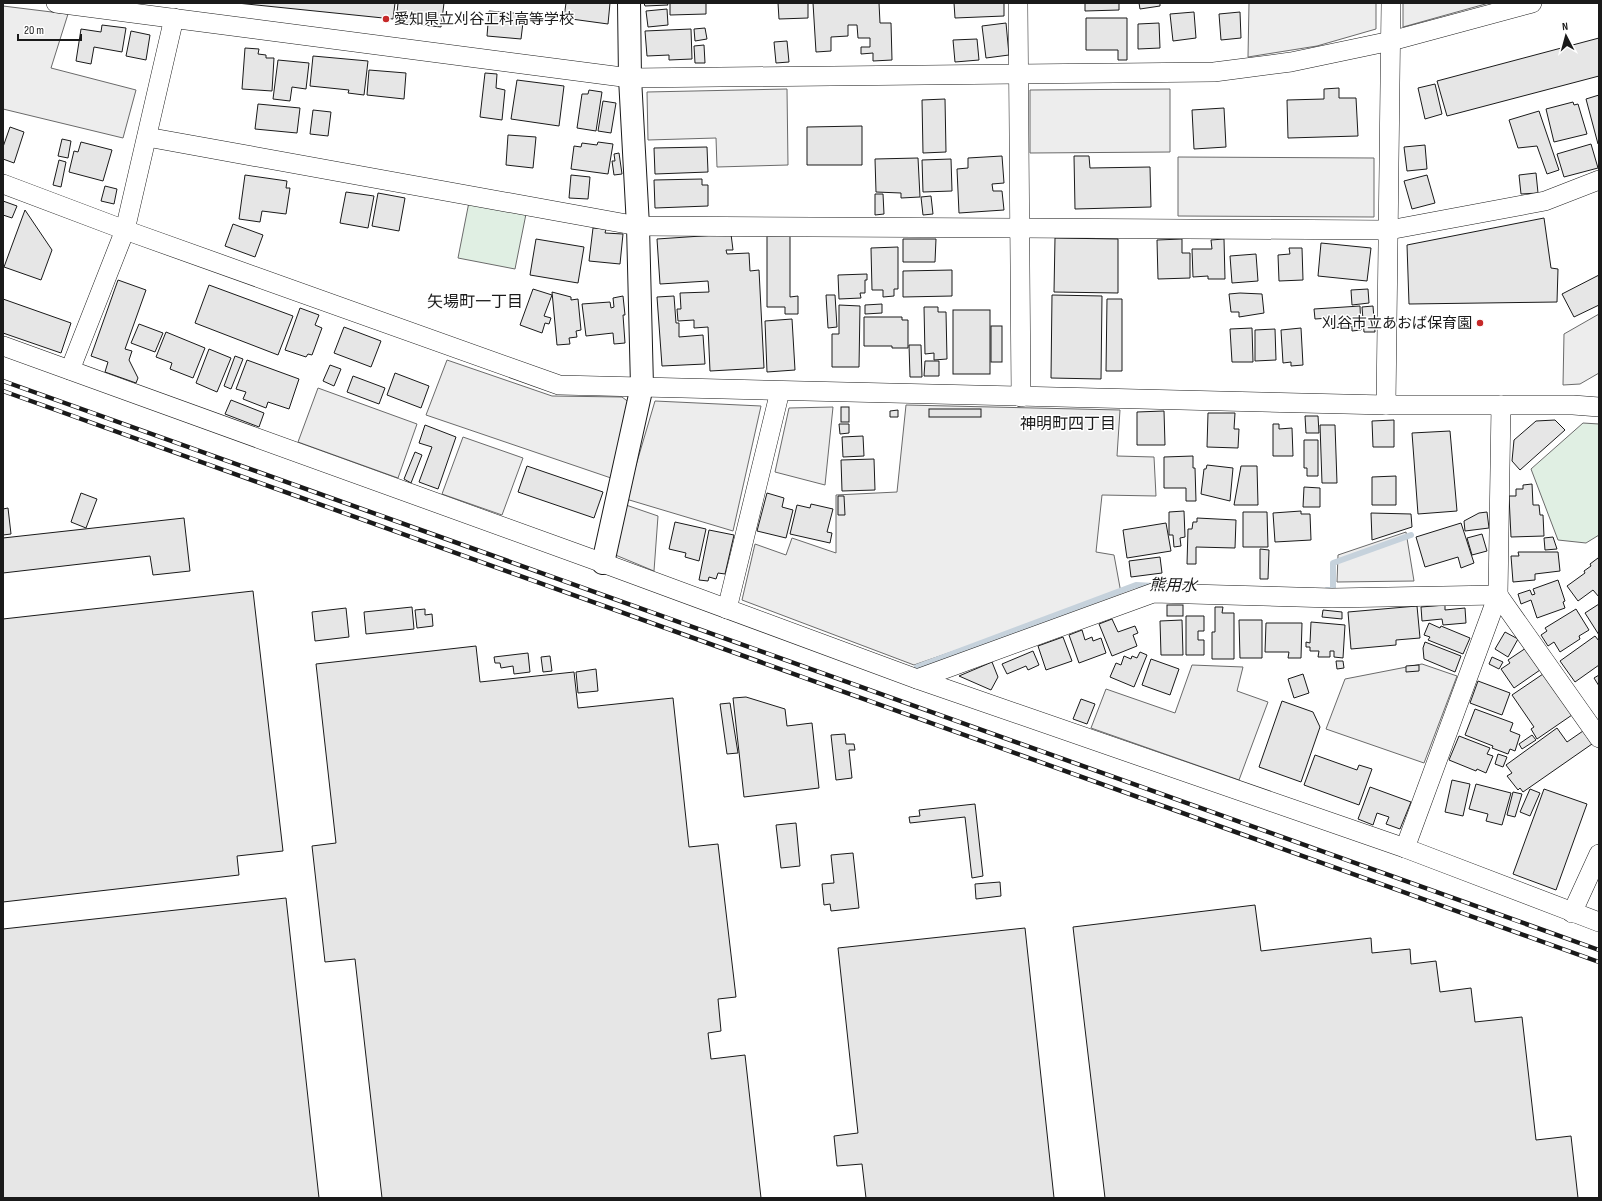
<svg xmlns="http://www.w3.org/2000/svg" width="1602" height="1201" viewBox="0 0 1602 1201" font-family="'Sofia Sans Condensed','Noto Sans JP',sans-serif">
	<style>
		.green { fill: #e0efe3; stroke: #6a6a6a }
		.parking { fill: #ededed; stroke: #6a6a6a }
		.lines { fill: none; stroke-linecap: round; stroke-linejoin: round }
		.stream { stroke: #c6d2dc; stroke-width: 6 }
		.building { fill: #e6e6e6; stroke: #1a1a1a }
		.street-casing { stroke: #1a1a1a; stroke-width: 20 }
		.secondary-casing { stroke: #1a1a1a; stroke-width: 24 }
		.street { stroke: #fff; stroke-width: 19 }
		.secondary { stroke: #fff; stroke-width: 22 }
		.rail-casing { stroke: #1a1a1a; stroke-width: 4.5 }
		.rail { stroke: #fff; stroke-width: 3; stroke-dasharray: 9; stroke-linecap: butt }
		.poi-dot { fill: #c62828; stroke: #fff; stroke-width: 1.5 }
		.labels { text-anchor: middle; dominant-baseline: central; stroke-width: 3; stroke-linejoin: round; paint-order: stroke }
		.poi-label { font-size: 15px; fill: #1a1a1a; stroke: #fff; text-anchor: start }
		.neighbourhood-label { font-size: 16px; fill: #1a1a1a; stroke: #fff }
		.water-label { font-size: 16px; font-style: italic; fill: #1a1a1a; stroke: #fff }
	</style>
	<rect width="100%" height="100%" fill="#fff"/>
	<g class="green">
		<polygon points="469,202 526,214 515,269 458,258"/>
		<polygon points="1583,423 1599,424 1599,535 1586,543 1558,540 1531,469"/>
	</g>
	<g class="parking">
		<polygon points="1249,3 1376,3 1376,29 1317,46 1248,57"/>
		<polygon points="1403,3 1489,3 1403,27"/>
		<polygon points="3,6 68,14 51,68 136,90 123,138 3,109"/>
		<polygon points="787,89 788,165 717,167 716,138 648,140 647,92"/>
		<polygon points="1170,89 1170,152 1030,153 1030,90"/>
		<polygon points="1178,157 1374,158 1374,217 1178,216"/>
		<polygon points="1599,314 1599,373 1580,384 1563,385 1564,334"/>
		<polygon points="447,360 552,396 622,397 630,403 611,478 426,415"/>
		<polygon points="318,388 417,424 398,478 298,442"/>
		<polygon points="655,401 761,406 733,531 626,499"/>
		<polygon points="906,405 1120,410 1117,456 1154,457 1156,496 1102,495 1096,552 1114,555 1121,593 914,665 742,600 755,544 786,555 792,538 836,553 836,495 897,492"/>
		<polygon points="833,407 825,485 775,472 789,408"/>
		<polygon points="463,437 523,458 502,515 442,494"/>
		<polygon points="626,505 658,516 654,571 613,554"/>
		<polygon points="1406,532 1414,581 1337,582 1338,555"/>
		<polygon points="1422,664 1457,676 1424,763 1326,729 1345,679"/>
		<polygon points="1192,665 1243,667 1237,691 1268,702 1239,780 1091,728 1106,689 1175,713"/>
	</g>
	<g class="lines">
		<g class="stream">
			<polyline points="1327,590 1333,590 1333,563 1411,535"/>
			<polyline points="917,667 1136,585 1154,586"/>
		</g>
	</g>
	<g class="building">
		<polygon points="237,3 395,3 393,19"/>
		<polygon points="398,3 444,3 441,27 396,22"/>
		<polygon points="566,3 610,3 608,24 564,18"/>
		<polygon points="644,3 667,3 668,5 645,6"/>
		<polygon points="670,3 706,3 706,14 670,15"/>
		<polygon points="778,3 808,3 808,18 779,19"/>
		<polygon points="813,3 879,3 880,23 891,23 892,60 873,61 873,53 861,54 861,47 870,47 870,38 858,38 857,25 848,25 848,36 831,37 831,51 816,52"/>
		<polygon points="954,3 1004,3 1004,16 955,18"/>
		<polygon points="1085,3 1119,3 1119,10 1085,11"/>
		<polygon points="1139,3 1160,3 1160,6 1140,9"/>
		<polygon points="667,9 668,25 648,27 646,11"/>
		<polygon points="489,11 524,14 521,39 487,36"/>
		<polygon points="1194,12 1196,38 1173,41 1170,14"/>
		<polygon points="1240,12 1241,38 1221,40 1219,14"/>
		<polygon points="1086,18 1127,18 1127,60 1118,60 1118,50 1086,50"/>
		<polygon points="1006,23 1009,55 986,58 982,26"/>
		<polygon points="1159,23 1160,48 1138,49 1138,24"/>
		<polygon points="102,25 126,28 122,52 94,47 91,64 76,61 81,29 101,32"/>
		<polygon points="705,28 707,39 695,41 694,29"/>
		<polygon points="691,29 692,59 669,60 669,55 647,56 645,31"/>
		<polygon points="131,31 150,35 146,60 126,56"/>
		<polygon points="1599,38 1599,76 1447,116 1437,81"/>
		<polygon points="977,39 979,60 955,62 953,40"/>
		<polygon points="787,41 789,62 776,63 774,42"/>
		<polygon points="704,45 705,63 695,63 694,46"/>
		<polygon points="245,48 259,49 258,54 266,55 266,58 274,58 272,91 242,89"/>
		<polygon points="313,56 368,61 364,95 348,93 349,90 310,86"/>
		<polygon points="278,60 309,63 306,89 292,87 290,101 273,99"/>
		<polygon points="369,70 406,73 404,99 367,95"/>
		<polygon points="485,73 497,74 496,88 505,90 502,120 480,117"/>
		<polygon points="517,80 564,86 559,126 511,119"/>
		<polygon points="1435,84 1442,114 1425,119 1418,88"/>
		<polygon points="1339,88 1339,98 1356,98 1358,136 1288,138 1287,100 1324,99 1324,89"/>
		<polygon points="589,90 602,92 596,131 577,128 582,94 588,94"/>
		<polygon points="1599,95 1599,144 1598,144 1586,99"/>
		<polygon points="945,99 946,152 923,153 922,100"/>
		<polygon points="603,101 616,103 611,133 598,131"/>
		<polygon points="1573,102 1574,105 1578,104 1587,134 1554,142 1546,109"/>
		<polygon points="258,104 300,108 297,133 255,129"/>
		<polygon points="1224,108 1226,147 1194,149 1192,110"/>
		<polygon points="313,110 331,112 328,136 310,134"/>
		<polygon points="1539,111 1559,170 1547,174 1537,146 1518,148 1509,120"/>
		<polygon points="862,126 862,165 807,165 807,127"/>
		<polygon points="10,127 24,132 14,163 3,159 3,147"/>
		<polygon points="508,135 536,137 533,168 506,165"/>
		<polygon points="62,139 71,141 68,158 58,156"/>
		<polygon points="81,142 112,150 103,181 69,172 74,151 78,152"/>
		<polygon points="598,142 613,144 608,174 571,169 574,146 581,147 582,143 597,145"/>
		<polygon points="1591,144 1598,168 1564,177 1557,154"/>
		<polygon points="1425,145 1427,169 1407,171 1404,147"/>
		<polygon points="707,147 708,172 655,174 654,148"/>
		<polygon points="619,153 622,174 614,175 612,161 615,161 614,154"/>
		<polygon points="1002,156 1004,183 992,184 993,191 1002,191 1004,210 959,213 957,169 968,168 968,158"/>
		<polygon points="1074,156 1089,156 1090,168 1150,167 1151,207 1075,209"/>
		<polygon points="918,158 920,197 901,198 901,193 876,192 875,159"/>
		<polygon points="951,159 952,191 923,192 922,160"/>
		<polygon points="59,160 66,162 61,187 53,185"/>
		<polygon points="1536,173 1538,193 1521,194 1519,175"/>
		<polygon points="245,175 287,181 286,188 290,188 286,214 262,211 260,222 239,219"/>
		<polygon points="571,175 590,177 588,199 569,198"/>
		<polygon points="1427,175 1435,203 1412,209 1404,181"/>
		<polygon points="702,179 702,185 708,185 708,206 655,208 654,180"/>
		<polygon points="105,186 117,189 114,204 101,201"/>
		<polygon points="346,192 374,196 368,228 340,223"/>
		<polygon points="378,193 405,198 399,231 372,226"/>
		<polygon points="875,194 883,194 884,214 875,215"/>
		<polygon points="931,196 933,214 923,215 921,197"/>
		<polygon points="3,201 17,206 12,218 3,215"/>
		<polygon points="25,210 52,250 41,280 4,267"/>
		<polygon points="1544,218 1551,268 1558,269 1557,302 1409,304 1407,245"/>
		<polygon points="233,224 263,235 255,257 225,246"/>
		<polygon points="593,228 606,229 605,233 623,234 620,264 589,261"/>
		<polygon points="731,234 733,250 726,250 727,254 749,253 750,271 759,270 764,368 710,371 708,327 694,328 694,320 678,321 677,309 681,309 680,293 709,292 708,281 660,284 657,239"/>
		<polygon points="767,236 790,236 790,297 798,296 798,314 785,314 785,307 767,307"/>
		<polygon points="1055,238 1118,239 1118,293 1054,292"/>
		<polygon points="536,239 584,247 578,283 530,275"/>
		<polygon points="903,239 936,239 935,262 903,262"/>
		<polygon points="1182,239 1182,253 1190,253 1190,278 1158,279 1157,240"/>
		<polygon points="1224,239 1225,279 1208,279 1208,276 1193,277 1192,249 1212,249 1211,240"/>
		<polygon points="1321,243 1371,248 1367,281 1318,276"/>
		<polygon points="898,247 898,289 894,289 894,296 883,297 883,290 872,290 871,248"/>
		<polygon points="1289,248 1302,248 1303,280 1279,281 1278,255 1290,254"/>
		<polygon points="1256,254 1258,281 1232,283 1230,256"/>
		<polygon points="952,270 952,296 903,297 903,271"/>
		<polygon points="867,274 867,280 865,280 865,293 860,293 861,298 839,299 838,275"/>
		<polygon points="1599,275 1599,305 1574,317 1562,294"/>
		<polygon points="118,280 146,290 125,349 132,351 129,360 138,378 136,383 105,372 108,362 91,356"/>
		<polygon points="209,285 293,316 278,355 195,323"/>
		<polygon points="533,289 552,295 544,316 551,318 549,324 545,323 542,333 520,325"/>
		<polygon points="1368,289 1369,303 1352,305 1351,290"/>
		<polygon points="552,292 571,297 571,300 578,299 581,330 576,331 577,337 569,338 570,344 557,345"/>
		<polygon points="1240,293 1262,294 1264,313 1239,317 1239,312 1231,312 1229,294"/>
		<polygon points="826,295 835,295 837,327 828,328"/>
		<polygon points="1052,295 1102,296 1101,379 1051,378"/>
		<polygon points="623,296 625,315 623,315 625,343 614,344 613,333 586,336 582,304 610,302 611,308 614,307 613,298"/>
		<polygon points="674,296 676,323 679,323 679,337 703,335 705,364 662,366 657,297"/>
		<polygon points="3,299 71,323 61,353 3,333"/>
		<polygon points="1107,299 1122,299 1122,371 1106,371"/>
		<polygon points="882,304 882,313 865,314 865,305"/>
		<polygon points="839,305 860,306 859,367 832,367 832,334 839,334"/>
		<polygon points="1360,306 1361,330 1352,331 1352,326 1330,328 1329,318 1315,319 1314,309"/>
		<polygon points="1373,306 1375,332 1364,332 1362,307"/>
		<polygon points="924,307 938,307 938,312 946,312 947,359 934,360 934,353 925,354"/>
		<polygon points="300,308 319,315 315,325 322,328 312,355 308,354 306,357 285,350"/>
		<rect x="953" y="310" width="37" height="64"/>
		<polygon points="864,317 902,317 902,320 908,320 908,348 892,348 892,346 864,346"/>
		<polygon points="792,319 795,370 767,372 765,321"/>
		<polygon points="139,324 163,333 155,352 131,343"/>
		<rect x="991" y="326" width="11" height="36"/>
		<polygon points="344,327 381,341 371,367 334,353"/>
		<polygon points="1252,328 1253,362 1232,362 1230,329"/>
		<polygon points="1301,328 1303,365 1291,366 1291,362 1283,363 1281,330"/>
		<polygon points="1275,329 1276,360 1255,361 1255,330"/>
		<polygon points="166,332 205,348 193,378 170,369 172,363 156,357"/>
		<polygon points="909,345 921,345 922,377 910,377"/>
		<polygon points="209,349 231,358 217,392 196,383"/>
		<polygon points="235,356 243,359 231,389 224,386"/>
		<polygon points="247,360 299,379 289,409 268,402 266,408 243,399 246,392 236,389"/>
		<polygon points="925,361 939,361 939,376 924,376"/>
		<polygon points="330,365 341,369 334,386 323,381"/>
		<polygon points="395,373 429,386 421,408 387,395"/>
		<polygon points="353,376 385,388 379,404 347,392"/>
		<polygon points="231,400 264,413 259,427 225,414"/>
		<rect x="841" y="407" width="8" height="15"/>
		<rect x="929" y="409" width="52" height="8"/>
		<polygon points="898,410 898,417 890,417 890,411"/>
		<polygon points="1164,411 1165,445 1137,445 1137,412"/>
		<polygon points="1208,413 1235,413 1234,429 1239,429 1238,448 1207,447"/>
		<polygon points="1305,416 1318,416 1319,433 1306,433"/>
		<polygon points="1394,420 1394,447 1373,447 1372,421"/>
		<polygon points="1555,420 1565,430 1520,470 1512,461 1514,440 1536,421"/>
		<polygon points="839,424 849,424 849,433 840,434"/>
		<polygon points="1273,424 1279,424 1279,429 1292,428 1293,456 1273,456"/>
		<polygon points="425,425 456,437 438,489 419,482 432,447 419,443"/>
		<polygon points="1320,425 1335,425 1337,483 1322,483"/>
		<polygon points="1450,431 1457,511 1418,514 1412,433"/>
		<polygon points="863,436 864,456 843,457 842,437"/>
		<polygon points="1304,440 1318,440 1318,476 1307,476 1307,468 1304,468"/>
		<polygon points="415,452 422,455 411,483 404,479"/>
		<polygon points="1193,456 1193,468 1195,468 1196,501 1186,501 1186,488 1164,488 1164,457"/>
		<polygon points="874,459 875,490 842,491 841,460"/>
		<polygon points="1207,465 1233,468 1230,501 1201,494 1204,469 1206,469"/>
		<polygon points="527,466 603,492 594,518 518,492"/>
		<polygon points="1241,466 1257,466 1258,505 1234,505"/>
		<polygon points="1396,476 1396,505 1372,505 1372,477"/>
		<polygon points="1532,484 1533,505 1539,505 1540,515 1543,515 1544,536 1511,537 1509,496 1516,496 1516,489 1523,489 1523,485"/>
		<polygon points="1304,487 1320,488 1320,507 1303,507"/>
		<polygon points="81,493 97,499 86,528 71,522"/>
		<polygon points="767,493 784,498 782,507 793,510 786,538 757,531"/>
		<polygon points="838,496 844,496 845,515 838,515"/>
		<polygon points="811,504 833,509 827,532 832,533 830,543 790,534 797,505 810,508"/>
		<polygon points="8,508 11,534 3,535 3,509"/>
		<polygon points="1184,511 1185,537 1180,538 1181,546 1174,547 1173,535 1169,535 1169,512"/>
		<polygon points="1301,511 1301,514 1310,514 1311,540 1275,542 1273,513"/>
		<polygon points="1243,512 1267,512 1268,547 1243,547"/>
		<polygon points="1487,512 1489,528 1465,531 1464,521 1479,513"/>
		<polygon points="1371,513 1411,514 1412,527 1372,540"/>
		<polygon points="184,518 190,571 153,575 150,556 3,573 3,538"/>
		<polygon points="1197,518 1236,520 1235,548 1196,547 1196,564 1187,564 1188,529 1192,529 1193,522 1197,522"/>
		<polygon points="675,522 706,529 699,561 685,557 686,553 669,549"/>
		<polygon points="1166,523 1171,551 1127,558 1123,530"/>
		<polygon points="1461,523 1474,563 1461,568 1458,557 1425,567 1416,537"/>
		<polygon points="709,530 734,535 725,574 718,573 716,579 709,577 708,581 699,580"/>
		<polygon points="1482,534 1487,551 1472,555 1467,538"/>
		<polygon points="1553,537 1557,549 1545,550 1544,538"/>
		<polygon points="1260,549 1269,550 1268,579 1260,579"/>
		<polygon points="1518,552 1558,552 1560,571 1535,574 1535,580 1513,582 1511,556 1519,556"/>
		<polygon points="1160,557 1162,573 1131,577 1129,561"/>
		<polygon points="1598,558 1599,560 1599,597 1593,590 1578,601 1567,586 1585,573 1584,571 1591,566 1590,564"/>
		<polygon points="1558,580 1565,601 1563,602 1565,608 1537,618 1531,600 1521,604 1518,594 1530,590 1532,595 1535,594 1533,589"/>
		<polygon points="253,591 283,851 237,856 239,875 3,902 3,619"/>
		<polygon points="1599,604 1599,635 1585,613"/>
		<rect x="1167" y="605" width="16" height="11"/>
		<polygon points="1445,605 1445,610 1465,608 1466,623 1443,625 1442,619 1422,621 1421,607"/>
		<polygon points="1417,606 1420,638 1396,640 1396,645 1351,649 1348,612"/>
		<polygon points="412,607 414,629 366,634 364,612"/>
		<polygon points="1215,607 1223,607 1222,613 1234,613 1234,659 1212,659 1212,632 1215,632"/>
		<polygon points="346,608 349,637 315,641 312,612"/>
		<polygon points="425,609 425,615 432,614 433,626 417,628 415,610"/>
		<polygon points="1576,609 1589,630 1579,636 1580,639 1560,652 1554,642 1548,646 1541,635 1547,631 1545,628"/>
		<polygon points="1323,610 1342,612 1342,619 1322,617"/>
		<polygon points="1186,616 1204,616 1204,631 1198,631 1198,640 1204,640 1204,655 1186,655"/>
		<polygon points="1112,619 1118,632 1135,626 1138,633 1133,635 1137,646 1112,656 1099,624"/>
		<polygon points="1182,620 1183,655 1161,655 1160,621"/>
		<polygon points="1239,620 1262,620 1262,658 1240,658"/>
		<polygon points="1311,622 1345,625 1343,658 1334,657 1334,651 1330,651 1330,657 1318,657 1319,651 1310,651 1310,647 1306,647 1306,642 1310,643"/>
		<polygon points="1266,623 1302,623 1301,658 1288,658 1289,652 1265,652"/>
		<polygon points="1429,623 1440,628 1441,626 1470,638 1463,654 1428,640 1430,637 1424,635"/>
		<polygon points="1082,630 1085,640 1092,637 1093,641 1101,638 1106,653 1079,663 1069,635"/>
		<polygon points="1505,632 1518,639 1508,657 1495,649"/>
		<polygon points="1595,636 1599,641 1599,665 1575,682 1560,661"/>
		<polygon points="1063,637 1072,661 1046,670 1038,646"/>
		<polygon points="1425,642 1461,656 1455,672 1424,659 1423,648"/>
		<polygon points="476,646 480,682 574,672 578,708 673,698 689,847 718,844 736,997 718,999 721,1031 708,1033 711,1059 745,1055 761,1198 382,1198 355,959 325,962 312,846 336,843 316,664"/>
		<polygon points="1526,648 1540,670 1514,688 1501,669 1510,663 1508,660"/>
		<polygon points="1033,651 1039,665 1028,670 1026,666 1007,674 1002,664"/>
		<polygon points="1140,652 1147,655 1134,687 1110,677 1116,663 1121,665 1124,656 1131,659 1132,656 1137,658"/>
		<polygon points="528,653 530,672 514,674 513,666 501,668 500,663 495,663 494,657"/>
		<polygon points="550,656 552,671 543,672 541,657"/>
		<polygon points="1492,657 1503,662 1499,669 1489,664"/>
		<polygon points="1151,659 1179,669 1170,695 1142,685"/>
		<polygon points="1336,661 1343,661 1344,668 1337,669"/>
		<polygon points="992,662 998,677 991,690 959,676"/>
		<polygon points="1419,665 1419,671 1406,672 1406,666"/>
		<polygon points="596,669 598,691 578,693 576,672"/>
		<polygon points="1303,674 1309,693 1294,698 1288,679"/>
		<polygon points="1543,674 1572,715 1537,739 1531,729 1534,727 1512,695"/>
		<polygon points="1599,675 1599,686 1594,678"/>
		<polygon points="1478,681 1510,693 1502,715 1470,703"/>
		<polygon points="746,697 785,709 787,726 812,723 819,788 744,797 733,698"/>
		<polygon points="1081,699 1095,704 1087,724 1073,719"/>
		<polygon points="1282,701 1313,712 1320,727 1301,782 1259,767"/>
		<polygon points="730,703 738,753 727,754 720,704"/>
		<polygon points="1475,709 1513,723 1510,731 1520,735 1515,751 1510,749 1508,754 1492,748 1493,746 1465,735"/>
		<polygon points="1557,728 1567,742 1583,731 1592,744 1523,792 1520,788 1518,790 1507,776 1512,773 1506,765"/>
		<polygon points="845,734 846,744 854,744 855,750 849,750 852,778 836,780 831,735"/>
		<polygon points="1532,735 1536,740 1522,749 1519,744"/>
		<polygon points="1459,736 1490,748 1487,754 1493,756 1486,773 1477,769 1476,771 1449,760"/>
		<polygon points="1498,754 1507,757 1503,767 1495,764"/>
		<polygon points="1315,755 1357,770 1359,765 1372,769 1359,805 1304,785"/>
		<polygon points="1452,780 1470,784 1463,816 1445,812"/>
		<polygon points="1476,784 1511,793 1502,825 1486,821 1488,814 1469,809"/>
		<polygon points="1370,787 1411,802 1400,829 1386,824 1389,817 1377,813 1373,825 1358,819"/>
		<polygon points="1530,789 1540,793 1530,816 1520,812"/>
		<polygon points="1544,789 1587,804 1556,890 1513,874"/>
		<polygon points="1513,792 1522,794 1515,817 1507,815"/>
		<polygon points="975,804 983,876 972,878 965,817 910,823 909,817 920,816 919,810"/>
		<polygon points="796,823 800,866 781,868 776,825"/>
		<polygon points="853,853 859,908 831,911 830,904 824,905 822,884 834,883 831,855"/>
		<polygon points="1000,882 1001,896 976,899 975,884"/>
		<polygon points="286,898 319,1198 3,1198 3,929"/>
		<polygon points="1255,905 1261,951 1371,938 1372,953 1410,949 1411,964 1436,961 1440,992 1471,988 1475,1022 1522,1017 1536,1140 1571,1136 1578,1198 1105,1198 1073,927"/>
		<polygon points="1025,928 1054,1198 866,1198 862,1164 837,1166 834,1136 858,1133 838,948"/>
	</g>
	<g class="lines">
		<g class="street-casing">
			<g id="street">
				<polyline points="56,3 630,78 1214,72 1291,62 1391,41 1532,3"/>
				<polyline points="1018,3 1021,397"/>
				<polyline points="147,137 638,226 1389,230 1545,201 1599,180"/>
				<polyline points="3,184 125,230 559,385 1386,405 1573,405 1599,407"/>
				<polyline points="3,346 603,563 917,679 1405,848 1599,922"/>
				<polyline points="70,370 125,230 174,18"/>
				<polyline points="1386,405 1391,3"/>
				<polyline points="1498,595 1599,738"/>
				<polyline points="727,609 780,391"/>
				<polyline points="917,679 1153,593 1332,598 1498,595 1501,405"/>
				<polyline points="1405,848 1498,595"/>
				<polyline points="1572,913 1599,854"/>
			</g>
		</g>
		<g class="secondary-casing">
			<polyline id="secondary" points="603,563 642,386 638,226 630,78 629,3"/>
		</g>
		<use href="#street" class="street"/>
		<use href="#secondary" class="secondary"/>
		<g class="rail-casing">
			<g id="rail">
				<polyline points="3,381 1599,950"/>
				<polyline points="3,391 1599,962"/>
			</g>
		</g>
		<use href="#rail" class="rail"/>
	</g>
	<g class="poi-dot">
		<circle cx="386" cy="19" r="4"/>
		<circle cx="1480" cy="323" r="4"/>
	</g>
	<g class="labels">
		<g class="poi-label">
			<text x="394" y="19">愛知県立刈谷工科高等学校</text>
			<text x="1472" y="323" text-anchor="end">刈谷市立あおば保育園</text>
		</g>
		<g class="neighbourhood-label">
			<text x="475" y="302">矢場町一丁目</text>
			<text x="1068" y="424">神明町四丁目</text>
		</g>
		<g class="water-label">
			<text transform="translate(1173 586) rotate(1)">熊用水</text>
		</g>
	</g>
	<rect width="1602" height="1201" fill="none" stroke="#1a1a1a" stroke-width="8"/>
	<g transform="translate(1566 36) rotate(354)" stroke="#ffffff" stroke-width="3" paint-order="stroke">
	<path d="M0-3L7 15L0 10L-7 15Z" fill="#1a1a1a"/>
	<text y="-6" font-size="11" font-weight="bold" text-anchor="middle" fill="#1a1a1a">N</text>
	</g>
	<path d="M18 34v6h63v-6" fill="none" stroke="#1a1a1a" stroke-width="2"/>
	<text x="24" y="34" font-size="12" fill="#1a1a1a" stroke="#ffffff" stroke-width="3" paint-order="stroke">20 m</text>
</svg>
